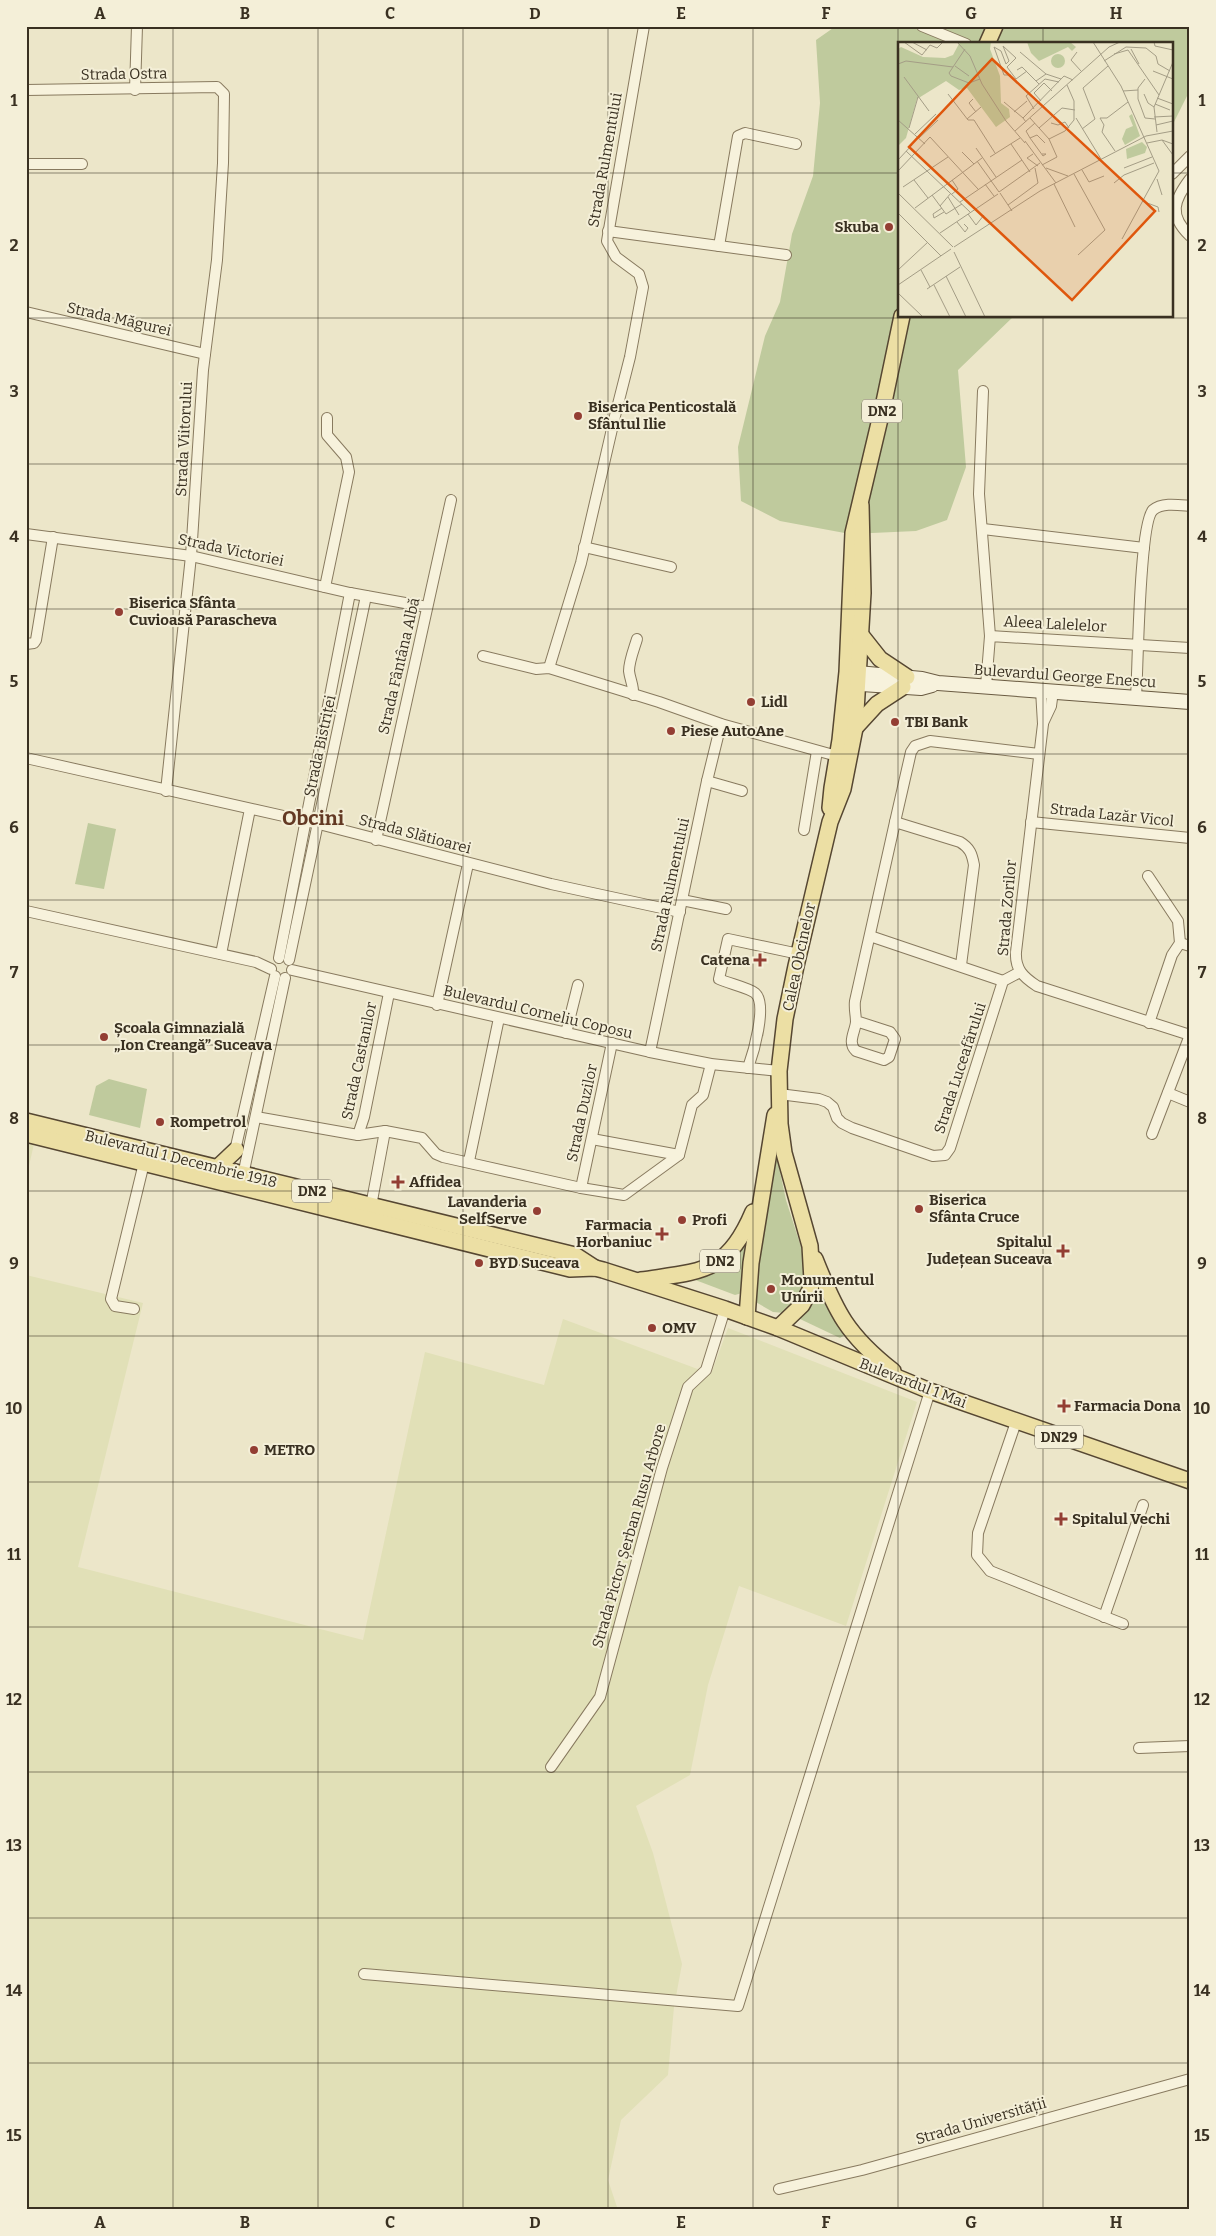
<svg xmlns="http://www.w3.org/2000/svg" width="1216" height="2236" viewBox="0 0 1216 2236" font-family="Bitter,serif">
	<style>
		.farmland { fill: #e1e0b7 }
		.green { fill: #bfca9d }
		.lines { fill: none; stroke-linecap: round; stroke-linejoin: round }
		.minor-casing { stroke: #887a5f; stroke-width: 12 }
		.secondary-casing { stroke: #6a5b42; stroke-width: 16 }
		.primary-casing { stroke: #564732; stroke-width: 18 }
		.minor { stroke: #f7f2dc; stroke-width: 10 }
		.secondary { stroke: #f7f2dc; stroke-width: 14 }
		.primary { stroke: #ecdfa4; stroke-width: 15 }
		.grid { fill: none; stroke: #393021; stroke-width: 1; stroke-opacity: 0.55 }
		.poi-dot { fill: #933e33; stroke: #f4efd8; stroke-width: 2 }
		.labels { text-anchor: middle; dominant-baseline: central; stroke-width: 4; stroke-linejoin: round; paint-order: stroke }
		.shield { fill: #f4efd8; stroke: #716958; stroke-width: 1 }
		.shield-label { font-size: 14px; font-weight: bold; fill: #393021 }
		.street-label { font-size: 15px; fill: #393021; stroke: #f4efd8 }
		.poi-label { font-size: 15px; font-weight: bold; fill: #393021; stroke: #f4efd8; text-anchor: start }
		.district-label { font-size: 20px; font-weight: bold; fill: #633923; stroke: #f4efd8 }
		.inset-road { fill: none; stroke: #a49d86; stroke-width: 1 }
		.view { fill: #df570d; fill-opacity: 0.15; stroke: #df570d; stroke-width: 2.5 }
		.inset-edge { fill: none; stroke: #393021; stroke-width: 2.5 }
		.neatline { fill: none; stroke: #393021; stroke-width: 2 }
		.grid-label { font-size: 16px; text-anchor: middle; font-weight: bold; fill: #393021 }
	</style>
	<rect width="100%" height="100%" fill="#ece6c9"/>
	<g class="farmland">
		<polygon points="26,1132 36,1135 26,1179"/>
		<polygon points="26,1275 143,1303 78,1567 363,1640 425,1352 544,1385 563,1319 711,1374 728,1328 917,1402 846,1626 739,1586 708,1685 690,1775 636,1806 653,1853 682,1964 674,2007 668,2075 621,2120 608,2180 618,2210 26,2210"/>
	</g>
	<g class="green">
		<polygon points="836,26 1190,26 1190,90 1172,126 1172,44 900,44 900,316 1014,316 958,370 966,467 947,520 916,531 850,534 780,521 741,501 738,447 765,336 780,302 792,234 813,176 820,103 816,40"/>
		<polygon points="88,823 116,829 104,889 75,884"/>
		<polygon points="109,1079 147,1089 140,1128 89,1115 96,1086"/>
		<polygon points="774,1144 786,1200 801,1247 808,1280 804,1296 784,1313 773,1312 754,1301 757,1250"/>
		<polygon points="753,1220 742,1293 735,1295 690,1278"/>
		<polygon points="818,1284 846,1334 840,1338 800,1319 799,1316"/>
	</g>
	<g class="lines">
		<g class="minor-casing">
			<g id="minor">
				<polyline points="922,26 966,44"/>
				<polyline points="26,90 217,87 224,94 223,163 217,260 203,370 191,556 166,791"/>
				<polyline points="135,90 137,26"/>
				<polyline points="26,164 82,164"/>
				<polyline points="1172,174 1190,156"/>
				<path d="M1190,179c-16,21 -22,36 0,57"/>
				<polyline points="608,231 786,255"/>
				<polyline points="719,246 738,136 745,133 796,144"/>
				<polyline points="26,312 205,354"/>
				<polyline points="983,391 979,494 990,636"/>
				<polyline points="983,529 1144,548"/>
				<polyline points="26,534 191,556 350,593 427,607"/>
				<polyline points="584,547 671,567"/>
				<polyline points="325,587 349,472 346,457 327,435 327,418"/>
				<polyline points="26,644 34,643 36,640 53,537"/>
				<polyline points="483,656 536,669 549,668 659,702 721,724 837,756"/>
				<polyline points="549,668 581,563 615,416 630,357 643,287 639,274 616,257 607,241 644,26"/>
				<polyline points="986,686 990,636 1190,648"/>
				<path d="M1041,690l2,34 -27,228c-1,17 7,25 21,34l153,49"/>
				<path d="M633,695c1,-9 -3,-15 -4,-24 0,-10 5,-22 8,-32"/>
				<path d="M1136,697c2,-27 3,-174 17,-187 9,-8 26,-5 37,-4"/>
				<polyline points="1043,723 1051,706 1053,691"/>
				<polyline points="26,758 319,824 551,884 680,912"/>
				<polyline points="707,781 742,791"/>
				<polyline points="895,822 911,752 915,746 930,741 1039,754"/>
				<polyline points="1031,822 1190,838"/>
				<polyline points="804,830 817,751"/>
				<polyline points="376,840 451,500"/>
				<polyline points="1148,876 1178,921 1180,943 1172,955 1149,1023"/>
				<polyline points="682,900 726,909"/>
				<polyline points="26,911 256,962 271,969"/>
				<polyline points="870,936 1003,981"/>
				<polyline points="1180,943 1190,946"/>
				<polyline points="221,954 250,809"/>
				<polyline points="279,958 350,593"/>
				<polyline points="289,960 366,596"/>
				<polyline points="292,970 650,1052 711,1064 779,1071"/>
				<polyline points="437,1005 468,864"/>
				<path d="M856,1021l34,11 5,7 -6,18 -5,3 -28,-9c-9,-8 -1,-19 0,-29 0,-7 -2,-13 -1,-21l40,-179 65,20c10,6 12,12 14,23l-13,100"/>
				<polyline points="566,1033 578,985"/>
				<polyline points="650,1052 707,781 721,724"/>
				<path d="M748,1068c5,-14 20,-64 7,-75 -6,-5 -28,-10 -36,-14l9,-40 71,15"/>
				<polyline points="1168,1093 1190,1102"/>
				<polyline points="779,1094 819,1099 827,1102 833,1107 837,1118 842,1123 852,1128 933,1156 945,1155 950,1148 1003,981 1020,972"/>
				<polyline points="256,1117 358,1135 385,1131 422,1138 436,1154 443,1157 581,1188 624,1195 679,1155 692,1105 703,1095 711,1064"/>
				<polyline points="1152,1134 1190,1035"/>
				<polyline points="358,1135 364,1117 389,993"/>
				<polyline points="592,1139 679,1155"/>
				<polyline points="234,1155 275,976"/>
				<polyline points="469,1161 499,1018"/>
				<polyline points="242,1180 285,978"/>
				<polyline points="581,1188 612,1043"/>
				<polyline points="371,1206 385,1131"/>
				<polyline points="134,1309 115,1306 111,1299 144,1163"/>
				<polyline points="1016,1422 978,1533 977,1555 990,1571 1123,1624"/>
				<polyline points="1104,1617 1143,1505"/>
				<polyline points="1139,1748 1190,1746"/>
				<polyline points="551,1767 600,1697 662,1468 688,1387 706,1370 725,1309"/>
				<polyline points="364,1974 738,2006 930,1391"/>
				<polyline points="779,2189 862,2170 1190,2079"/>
			</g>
		</g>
		<g class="secondary-casing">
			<g id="secondary">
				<polyline points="847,672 922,679 938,683 1190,702"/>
				<polyline points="847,683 921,688 932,685"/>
			</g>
		</g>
		<g class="primary-casing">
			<g id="primary">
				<polyline points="987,44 995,26"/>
				<polyline points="861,635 880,659 907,677"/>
				<polyline points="855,728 877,704 903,687"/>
				<polyline points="830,808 832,788 840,740 847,672 853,533 884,402 902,316"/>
				<polyline points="26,1121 575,1255 595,1268"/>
				<polyline points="26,1134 570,1269 595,1268 603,1270 725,1309 778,1328 930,1391 1190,1481"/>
				<polyline points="218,1167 236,1150"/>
				<path d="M815,1259c21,53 32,76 78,112"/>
				<path d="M641,1280c60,-9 86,-6 112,-68"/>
				<polyline points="747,1317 751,1263 775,1115"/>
				<polyline points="778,1328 802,1305 810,1290 812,1280 810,1246 784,1153 780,1124 779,1071 785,1019 796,966 830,822 843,789 855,728 863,593 861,505"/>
			</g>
		</g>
		<use href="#minor" class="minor"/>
		<use href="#secondary" class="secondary"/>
		<use href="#primary" class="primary"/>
	</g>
	<path class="grid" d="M173,26v2184M318,26v2184M463,26v2184M608,26v2184M753,26v2184M898,26v2184M1043,26v18M26,173h874M1172,173h18M1043,316v1894M26,318h1164M26,464h1164M26,609h1164M26,754h1164M26,900h1164M26,1045h1164M26,1191h1164M26,1336h1164M26,1482h1164M26,1627h1164M26,1772h1164M26,1918h1164M26,2063h1164"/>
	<g class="poi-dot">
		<circle cx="889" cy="227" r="5"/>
		<circle cx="578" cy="416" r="5"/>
		<circle cx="119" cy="612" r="5"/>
		<circle cx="751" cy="702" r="5"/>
		<circle cx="895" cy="722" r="5"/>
		<circle cx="671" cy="731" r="5"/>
		<path d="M757.5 952.5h5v5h5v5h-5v5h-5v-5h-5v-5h5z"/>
		<circle cx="104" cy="1037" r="5"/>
		<circle cx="160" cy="1122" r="5"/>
		<path d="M395.5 1174.5h5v5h5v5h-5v5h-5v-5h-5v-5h5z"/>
		<circle cx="919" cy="1209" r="5"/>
		<circle cx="537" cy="1211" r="5"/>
		<circle cx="682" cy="1220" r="5"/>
		<path d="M659.5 1226.5h5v5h5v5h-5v5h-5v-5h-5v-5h5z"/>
		<path d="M1060.5 1243.5h5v5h5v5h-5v5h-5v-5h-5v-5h5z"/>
		<circle cx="479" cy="1263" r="5"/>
		<circle cx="771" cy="1289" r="5"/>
		<circle cx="652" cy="1328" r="5"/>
		<path d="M1061.5 1398.5h5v5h5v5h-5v5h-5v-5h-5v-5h5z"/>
		<circle cx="254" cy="1450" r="5"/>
		<path d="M1058.5 1511.5h5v5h5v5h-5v5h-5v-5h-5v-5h5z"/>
	</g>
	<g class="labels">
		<g class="shield">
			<rect x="862" y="399.5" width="40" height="23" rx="4"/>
			<rect x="292" y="1179.5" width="40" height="23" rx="4"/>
			<rect x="700" y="1249.5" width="40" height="23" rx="4"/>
			<rect x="1035" y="1425.5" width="48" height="23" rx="4"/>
		</g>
		<g class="shield-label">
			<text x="882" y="411">DN2</text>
			<text x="312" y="1191">DN2</text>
			<text x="720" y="1261">DN2</text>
			<text x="1059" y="1437">DN29</text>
		</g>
		<g class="street-label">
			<text transform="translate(124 74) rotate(-1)">Strada Ostra</text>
			<text transform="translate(605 160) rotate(-80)">Strada Rulmentului</text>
			<text transform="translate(119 319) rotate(13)">Strada Măgurei</text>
			<text transform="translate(184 439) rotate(-87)">Strada Viitorului</text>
			<text transform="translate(231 550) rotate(12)">Strada Victoriei</text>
			<text transform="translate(1055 624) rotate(3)">Aleea Lalelelor</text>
			<text transform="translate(399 666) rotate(-77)">Strada Fântâna Albă</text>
			<text transform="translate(1065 676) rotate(4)">Bulevardul George Enescu</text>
			<text transform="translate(320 746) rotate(-78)">Strada Bistriței</text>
			<text transform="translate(1112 815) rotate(6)">Strada Lazăr Vicol</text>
			<text transform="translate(415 834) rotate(15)">Strada Slătioarei</text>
			<text transform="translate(670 885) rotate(-78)">Strada Rulmentului</text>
			<text transform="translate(1007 908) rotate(-85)">Strada Zorilor</text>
			<text transform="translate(799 957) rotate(-78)">Calea Obcinelor</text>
			<text transform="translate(538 1012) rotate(13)">Bulevardul Corneliu Coposu</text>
			<text transform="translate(359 1061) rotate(-78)">Strada Castanilor</text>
			<text transform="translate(960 1068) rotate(-72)">Strada Luceafărului</text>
			<text transform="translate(582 1113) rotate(-78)">Strada Duzilor</text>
			<text transform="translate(181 1159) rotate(14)">Bulevardul 1 Decembrie 1918</text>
			<text transform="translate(913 1383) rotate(21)">Bulevardul 1 Mai</text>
			<text transform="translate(629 1536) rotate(-74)">Strada Pictor Șerban Rusu Arbore</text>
			<text transform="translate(981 2121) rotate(-16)">Strada Universității</text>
		</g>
		<g class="poi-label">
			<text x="879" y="227" text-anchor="end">Skuba</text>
			<text x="588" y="407">Biserica Penticostală<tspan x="588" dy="17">Sfântul Ilie</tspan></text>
			<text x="129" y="603">Biserica Sfânta<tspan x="129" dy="17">Cuvioasă Parascheva</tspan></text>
			<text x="761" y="702">Lidl</text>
			<text x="905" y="722">TBI Bank</text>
			<text x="681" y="731">Piese AutoAne</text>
			<text x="750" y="960" text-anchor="end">Catena</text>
			<text x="114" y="1028">Școala Gimnazială<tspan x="114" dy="17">„Ion Creangă” Suceava</tspan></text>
			<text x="170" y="1122">Rompetrol</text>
			<text x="409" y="1182">Affidea</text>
			<text x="929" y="1200">Biserica<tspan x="929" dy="17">Sfânta Cruce</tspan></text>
			<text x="527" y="1202" text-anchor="end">Lavanderia<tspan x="527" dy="17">SelfServe</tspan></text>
			<text x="692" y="1220">Profi</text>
			<text x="652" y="1225" text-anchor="end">Farmacia<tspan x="652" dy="17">Horbaniuc</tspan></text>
			<text x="1052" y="1242" text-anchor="end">Spitalul<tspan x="1052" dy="17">Județean Suceava</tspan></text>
			<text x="489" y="1263">BYD Suceava</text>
			<text x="781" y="1280">Monumentul<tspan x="781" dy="17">Unirii</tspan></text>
			<text x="662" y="1328">OMV</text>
			<text x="1074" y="1406">Farmacia Dona</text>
			<text x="264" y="1450">METRO</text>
			<text x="1072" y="1519">Spitalul Vechi</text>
		</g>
		<g class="district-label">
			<text x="313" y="818">Obcini</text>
		</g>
	</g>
	<g transform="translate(898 42)">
		<rect width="275" height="275" fill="#ece6c9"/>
		<path d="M62,0h31l-1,7 10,27 1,27 8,6 1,8 -14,10 -29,-39 -8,2 -13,-9 -29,18 -11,39 -8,8v-97l3,-2 22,10 22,1 8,-3zM129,0h43l6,5 -4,4 -4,-4 -29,14 -8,-8zM153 19a7 7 0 1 1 14 0a7 7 0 1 1-14 0ZM234,72l8,22 -15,9 -3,-6 4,-10 7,-3 -4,-10zM244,100l5,5 -2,6 -18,6 -1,-10z" fill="#bfca9d"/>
		<path class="inset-road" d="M6,0l18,13 8,-10 7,3 6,-6M14,0l15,8M59,0l13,14 12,28 24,37 19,22M195,0l28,44 38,85 -37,68M256,0l1,4 18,4M233,7l8,15M122,10l26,22M179,10l-6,8 10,11M216,12l14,-4 31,45M206,19l22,-14 20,1 10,8 2,8 12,7M0,22l8,-3 47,6 12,-18M57,24l14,10M55,25l-4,6 2,3 18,7 11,-4M119,28l5,-3 17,17M255,29l20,8M113,33h-7l-10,-28 7,4 5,13 3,-3 -6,-15 13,12 -9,9 9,12 11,-8M6,35l25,34M247,37l-7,9v11l7,19 10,1M138,39l10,-7 15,5M225,49l15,-1M50,52l20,26h6l21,33M246,52l4,9 6,4M259,56l16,6M75,57l-4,4 7,9M143,59l-7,-8 10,-10 8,8M106,60l19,16M257,62l15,6M136,67l-8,-13 19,-17 14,3M116,70l13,-11M256,75l19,-1M132,76l19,21M178,76l25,41M69,77l14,-12M0,78l27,24M128,80l-3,-4 41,-42 9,4M153,81l7,2 7,-3 4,6M258,83l17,-4M11,86l9,-31M141,86l23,-20 13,2M184,87l13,-10 -12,-31 25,-22M117,89l94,-84 11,-5M259,90l-3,-25 19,-45M17,92l21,-20M21,96l19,-18M132,96l-4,-7 9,-8M151,97l16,-8 9,-11v-19l-7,-16M264,98l11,15M127,99l31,42M249,101l15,-3 11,4M113,102l19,28M78,106l20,29M8,109l64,61M217,109l-13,-19 2,-7 -4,-7h7l21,-16M64,110l12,12M135,112l-6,4 11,8M144,112h4l-3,2 -13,-18 7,-3 8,8M92,115l30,-19M0,118l14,-15M79,119l22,31M144,123l15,-8 -8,-18M148,126l22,8M226,126l28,-11M184,128l7,12 15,-6M0,129l32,-34 48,52M176,132l31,56 -27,25M259,137l5,16M16,138l14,18M54,138l6,9 -6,5M216,141l10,-8 30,-12M87,142l9,12M156,142l21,43M5,145l45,-30M101,150l41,-29M0,151l55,54M102,151l12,18M34,153l14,19 16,-10M50,155l11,18M244,159l16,6 1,5M62,160l62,-42M110,163l30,-22 -3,-15M42,164l11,-13M17,166l67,-50M44,166l-9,6 1,4 10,-6M0,171l43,43M70,172l8,11 8,-10M59,180l8,10 3,-4 -4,-4M42,191l58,-39M56,205l86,-56 106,-55 27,-5M56,210l31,65M0,228l30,-28M23,228l9,17M48,234l20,41M0,243l53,-36M36,243l16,32M29,247l33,-22M0,251l25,24"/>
		<path class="view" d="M94,17l163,152 -83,89 -163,-153z"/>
		<rect width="275" height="275" class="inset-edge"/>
	</g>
	<rect width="1216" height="2236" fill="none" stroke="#f4efd8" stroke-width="55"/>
	<rect x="28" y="28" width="1160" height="2180" class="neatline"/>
	<g class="grid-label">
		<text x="100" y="19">A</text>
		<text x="245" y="19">B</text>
		<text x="390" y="19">C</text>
		<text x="535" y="19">D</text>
		<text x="681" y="19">E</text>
		<text x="826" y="19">F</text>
		<text x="971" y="19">G</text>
		<text x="1116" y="19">H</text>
		<text x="14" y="106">1</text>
		<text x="1202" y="106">1</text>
		<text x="14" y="251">2</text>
		<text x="1202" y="251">2</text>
		<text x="14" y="397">3</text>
		<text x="1202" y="397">3</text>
		<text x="14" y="542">4</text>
		<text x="1202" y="542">4</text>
		<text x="14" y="687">5</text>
		<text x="1202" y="687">5</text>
		<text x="14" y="833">6</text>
		<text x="1202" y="833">6</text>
		<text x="14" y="978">7</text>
		<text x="1202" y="978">7</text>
		<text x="14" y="1124">8</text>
		<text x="1202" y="1124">8</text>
		<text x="14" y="1269">9</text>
		<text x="1202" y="1269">9</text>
		<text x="14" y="1414">10</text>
		<text x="1202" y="1414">10</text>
		<text x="14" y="1560">11</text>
		<text x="1202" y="1560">11</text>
		<text x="14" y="1705">12</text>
		<text x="1202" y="1705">12</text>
		<text x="14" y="1851">13</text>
		<text x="1202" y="1851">13</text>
		<text x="14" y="1996">14</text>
		<text x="1202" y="1996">14</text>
		<text x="14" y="2141">15</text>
		<text x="1202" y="2141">15</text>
		<text x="100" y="2228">A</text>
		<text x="245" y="2228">B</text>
		<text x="390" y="2228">C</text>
		<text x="535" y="2228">D</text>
		<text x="681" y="2228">E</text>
		<text x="826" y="2228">F</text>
		<text x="971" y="2228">G</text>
		<text x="1116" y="2228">H</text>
	</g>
</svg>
